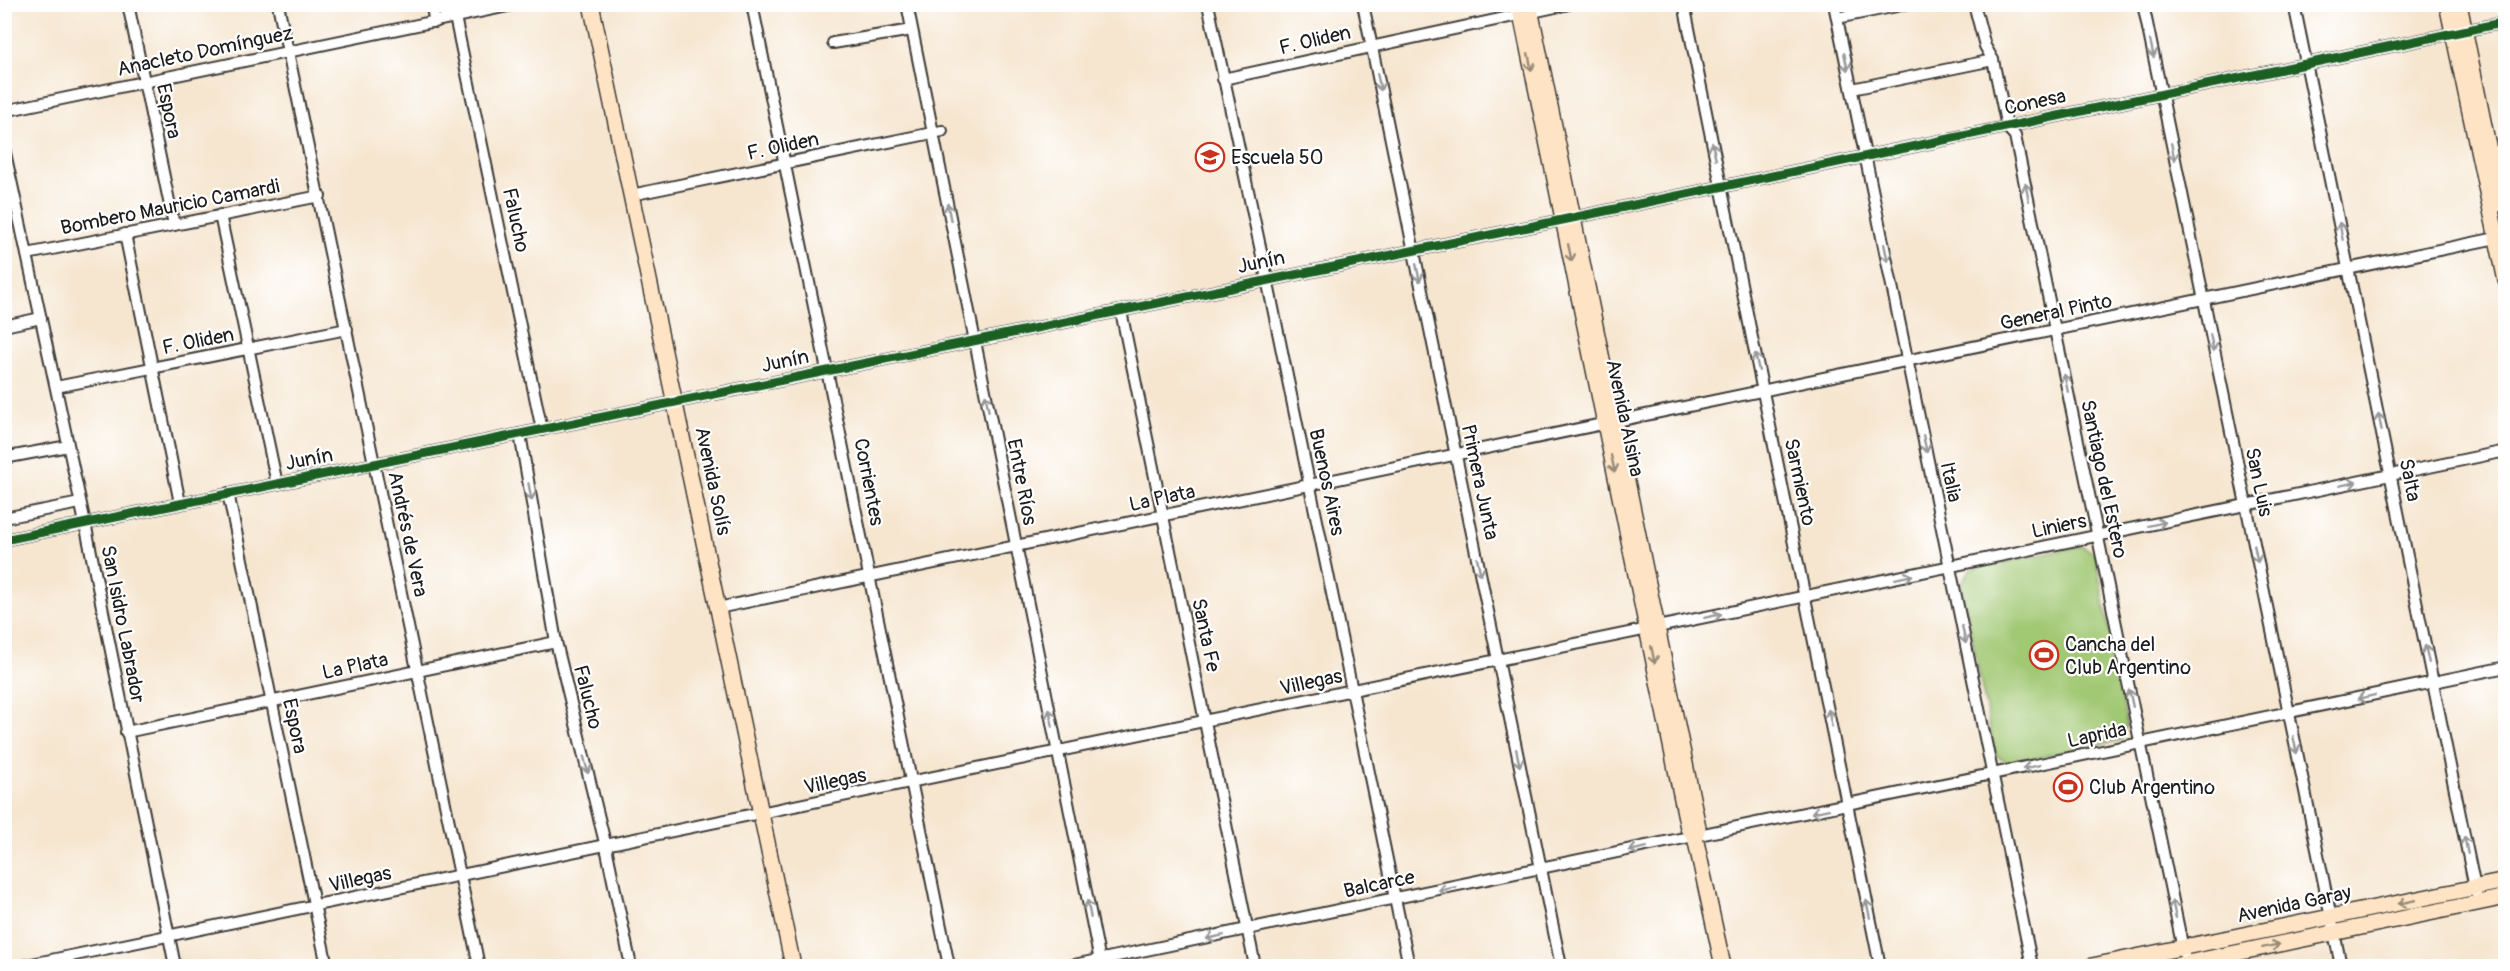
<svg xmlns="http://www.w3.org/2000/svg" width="2510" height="971" viewBox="0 0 2510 971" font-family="Pangolin,sans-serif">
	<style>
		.garden { fill: #a1c873; stroke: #5e7248; stroke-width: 1.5 }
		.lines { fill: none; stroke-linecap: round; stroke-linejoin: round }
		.street-casing { stroke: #3d3a37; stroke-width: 14 }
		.secondary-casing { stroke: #3d3a37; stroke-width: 18 }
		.street { stroke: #fff; stroke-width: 10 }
		.secondary { stroke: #fee4c5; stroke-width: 15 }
		.cycleway-casing { stroke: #fff; stroke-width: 13 }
		.cycleway { stroke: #1b5e20; stroke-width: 9 }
		.oneway { stroke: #999 }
		.oneway2 { stroke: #988a79 }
		.labels { text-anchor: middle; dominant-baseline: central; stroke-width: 4.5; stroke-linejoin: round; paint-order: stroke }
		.street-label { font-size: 20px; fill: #1c1c1c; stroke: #fff }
		.poi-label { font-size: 20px; fill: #1c1c1c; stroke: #fff; text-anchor: start }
	</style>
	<rect width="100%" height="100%" fill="#fff"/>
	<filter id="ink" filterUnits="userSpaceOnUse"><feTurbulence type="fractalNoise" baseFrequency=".0167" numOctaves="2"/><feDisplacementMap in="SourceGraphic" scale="12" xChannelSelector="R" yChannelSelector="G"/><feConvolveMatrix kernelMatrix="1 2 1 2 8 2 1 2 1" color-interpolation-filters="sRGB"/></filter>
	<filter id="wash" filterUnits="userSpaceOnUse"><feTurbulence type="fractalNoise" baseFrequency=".008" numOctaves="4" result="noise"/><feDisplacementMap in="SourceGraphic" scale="24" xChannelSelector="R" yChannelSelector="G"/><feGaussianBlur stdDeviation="1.35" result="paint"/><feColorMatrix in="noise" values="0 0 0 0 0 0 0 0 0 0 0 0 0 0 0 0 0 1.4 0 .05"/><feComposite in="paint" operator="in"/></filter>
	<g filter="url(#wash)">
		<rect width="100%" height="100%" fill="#f6e6d0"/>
		<polygon class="garden" points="2081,546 2095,553 2127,726 2121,740 2008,764 1995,754 1961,583 1971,569"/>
	</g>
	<g filter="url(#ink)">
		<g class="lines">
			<g class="street-casing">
				<g id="street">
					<polyline points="128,4 174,225"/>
					<polyline points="278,4 479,966"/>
					<polyline points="431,4 435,22"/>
					<polyline points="752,4 949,966"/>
					<polyline points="907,4 1101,966"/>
					<polyline points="1208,4 1267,279 1409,966"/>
					<polyline points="1363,4 1561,966"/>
					<polyline points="1684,4 1880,966"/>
					<polyline points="1834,4 2032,966"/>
					<polyline points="1974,4 1985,46 1993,60 2007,127 2015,136 2184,954"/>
					<polyline points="2143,4 2341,966"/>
					<polyline points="2294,4 2476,893"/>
					<polyline points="455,17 542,430"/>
					<polyline points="1837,18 1907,4"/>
					<polyline points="833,43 912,30"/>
					<polyline points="1223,79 1569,4"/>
					<polyline points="1852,89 1993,60"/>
					<polyline points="4,111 518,4"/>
					<polyline points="4,148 85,523 175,966"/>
					<polyline points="631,195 942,131"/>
					<polyline points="220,215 277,484"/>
					<polyline points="125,234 180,503"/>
					<polyline points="27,254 320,196"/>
					<polyline points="1121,311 1255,966"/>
					<polyline points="4,326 41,318"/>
					<polyline points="56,387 347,329"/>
					<polyline points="520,434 556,642 606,847 631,966"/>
					<polyline points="4,458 68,446"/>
					<polyline points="228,493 327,966"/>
					<polyline points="4,518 80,503"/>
					<polyline points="4,540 1572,218 2506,22"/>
					<polyline points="718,608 2506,236"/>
					<polyline points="126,732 556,642"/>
					<polyline points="22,966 2506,451"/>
					<polyline points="1069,966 2506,667"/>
				</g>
			</g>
			<g class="secondary-casing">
				<g id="secondary">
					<polyline points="591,4 793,966"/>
					<polyline points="1519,4 1688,828 1695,837 1698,827 1529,4"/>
					<polyline points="2447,4 2506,281"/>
					<polyline points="2459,4 2500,204"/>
					<polyline points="1695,837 1723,966"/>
					<polyline points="2092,966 2506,881"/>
					<polyline points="2173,966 2506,897"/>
				</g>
			</g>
			<use href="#street" class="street"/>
			<use href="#secondary" class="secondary"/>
			<g class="cycleway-casing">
				<polyline id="cycleway" points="4,540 1572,218 2506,22"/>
			</g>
			<use href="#cycleway" class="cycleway"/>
		</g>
		<defs><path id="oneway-shaft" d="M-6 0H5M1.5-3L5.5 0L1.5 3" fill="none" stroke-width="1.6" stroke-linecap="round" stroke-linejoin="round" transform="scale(1.5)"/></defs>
		<g class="oneway">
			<use href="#oneway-shaft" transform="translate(2152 49) rotate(78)"/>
			<use href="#oneway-shaft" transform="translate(1846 62) rotate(78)"/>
			<use href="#oneway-shaft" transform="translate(1379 82) rotate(78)"/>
			<use href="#oneway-shaft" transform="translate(1714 151) rotate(-102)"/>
			<use href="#oneway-shaft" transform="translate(2173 152) rotate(78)"/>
			<use href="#oneway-shaft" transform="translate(2027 192) rotate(-102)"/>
			<use href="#oneway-shaft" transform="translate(949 212) rotate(-101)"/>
			<use href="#oneway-shaft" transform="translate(2341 231) rotate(-101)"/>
			<use href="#oneway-shaft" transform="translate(1886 253) rotate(78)"/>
			<use href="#oneway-shaft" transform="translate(1418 273) rotate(78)"/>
			<use href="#oneway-shaft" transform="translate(2212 343) rotate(78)"/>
			<use href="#oneway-shaft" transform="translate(1757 362) rotate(-102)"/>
			<use href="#oneway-shaft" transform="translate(2066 383) rotate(-102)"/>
			<use href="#oneway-shaft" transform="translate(987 403) rotate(-101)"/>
			<use href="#oneway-shaft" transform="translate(2380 422) rotate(-101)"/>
			<use href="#oneway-shaft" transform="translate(1925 444) rotate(78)"/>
			<use href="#oneway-shaft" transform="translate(2348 484) rotate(-12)"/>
			<use href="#oneway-shaft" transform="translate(530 492) rotate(80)"/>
			<use href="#oneway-shaft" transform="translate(2157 524) rotate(-12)"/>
			<use href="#oneway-shaft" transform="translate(2256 554) rotate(78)"/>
			<use href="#oneway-shaft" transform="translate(1479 567) rotate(78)"/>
			<use href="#oneway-shaft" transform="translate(1904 577) rotate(-12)"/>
			<use href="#oneway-shaft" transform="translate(1713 616) rotate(-12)"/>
			<use href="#oneway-shaft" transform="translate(1964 635) rotate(78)"/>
			<use href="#oneway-shaft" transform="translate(2427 654) rotate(-102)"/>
			<use href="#oneway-shaft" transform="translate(2366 697) rotate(168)"/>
			<use href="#oneway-shaft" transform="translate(2131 698) rotate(-102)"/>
			<use href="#oneway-shaft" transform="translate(1051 718) rotate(-101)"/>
			<use href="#oneway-shaft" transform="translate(1830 718) rotate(-101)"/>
			<use href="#oneway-shaft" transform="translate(2295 745) rotate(78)"/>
			<use href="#oneway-shaft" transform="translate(1518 758) rotate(78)"/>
			<use href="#oneway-shaft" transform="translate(586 765) rotate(76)"/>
			<use href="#oneway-shaft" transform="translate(2031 767) rotate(168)"/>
			<use href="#oneway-shaft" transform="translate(1820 811) rotate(168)"/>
			<use href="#oneway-shaft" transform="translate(2466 845) rotate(-101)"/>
			<use href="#oneway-shaft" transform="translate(1638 849) rotate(168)"/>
			<use href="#oneway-shaft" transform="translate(1447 889) rotate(168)"/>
			<use href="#oneway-shaft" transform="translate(1089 909) rotate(-101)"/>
			<use href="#oneway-shaft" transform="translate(1868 909) rotate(-102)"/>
			<use href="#oneway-shaft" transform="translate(2174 909) rotate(-102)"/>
			<use href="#oneway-shaft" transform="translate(1215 937) rotate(168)"/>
		</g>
		<g class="oneway2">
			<use href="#oneway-shaft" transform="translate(1530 62) rotate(78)"/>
			<use href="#oneway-shaft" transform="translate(1570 253) rotate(78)"/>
			<use href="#oneway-shaft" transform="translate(1613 464) rotate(78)"/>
			<use href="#oneway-shaft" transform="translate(1653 655) rotate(78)"/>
			<use href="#oneway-shaft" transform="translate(2407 902) rotate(168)"/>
			<use href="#oneway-shaft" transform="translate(2271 946) rotate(-12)"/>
		</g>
	</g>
	<defs>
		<g id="school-ring" transform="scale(1.5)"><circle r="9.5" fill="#fff" stroke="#c8321e" stroke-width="1.5"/><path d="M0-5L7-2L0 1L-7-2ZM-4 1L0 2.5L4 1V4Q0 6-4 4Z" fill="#c8321e"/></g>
		<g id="stadium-ring" transform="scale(1.5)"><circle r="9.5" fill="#fff" stroke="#c8321e" stroke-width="1.5"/><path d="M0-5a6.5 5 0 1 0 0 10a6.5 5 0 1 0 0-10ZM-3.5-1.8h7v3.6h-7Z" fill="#c8321e"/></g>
	</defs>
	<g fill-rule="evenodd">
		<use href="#school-ring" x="1210" y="157"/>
		<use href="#stadium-ring" x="2044" y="655"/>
		<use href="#stadium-ring" x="2068" y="787"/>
	</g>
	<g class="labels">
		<g class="street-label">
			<text transform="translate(1315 40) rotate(-13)">F. Oliden</text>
			<text transform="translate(205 51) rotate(-12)">Anacleto Domínguez</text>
			<text transform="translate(2035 102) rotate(-12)">Conesa</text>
			<text transform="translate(169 111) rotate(78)">Espora</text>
			<text transform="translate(783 146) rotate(-12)">F. Oliden</text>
			<text transform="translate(170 207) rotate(-11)">Bombero Mauricio Camardi</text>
			<text transform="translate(516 220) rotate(78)">Falucho</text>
			<text transform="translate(1261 262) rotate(-12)">Junín</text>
			<text transform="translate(2056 312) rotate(-12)">General Pinto</text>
			<text transform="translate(198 341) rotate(-11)">F. Oliden</text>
			<text transform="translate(785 361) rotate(-12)">Junín</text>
			<text transform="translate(1625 418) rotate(78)">Avenida Alsina</text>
			<text transform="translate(309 459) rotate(-11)">Junín</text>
			<text transform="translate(2104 479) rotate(78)">Santiago del Estero</text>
			<text transform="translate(2410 480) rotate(79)">Salta</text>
			<text transform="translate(713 481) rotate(78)">Avenida Solís</text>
			<text transform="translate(869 482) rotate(79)">Corrientes</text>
			<text transform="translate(1022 482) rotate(79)">Entre Ríos</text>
			<text transform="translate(1327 482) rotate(78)">Buenos Aires</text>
			<text transform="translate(1480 482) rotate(78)">Primera Junta</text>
			<text transform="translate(1800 482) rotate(78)">Sarmiento</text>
			<text transform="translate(1951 482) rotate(78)">Italia</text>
			<text transform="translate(2259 482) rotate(78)">San Luis</text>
			<text transform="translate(1162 498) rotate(-12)">La Plata</text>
			<text transform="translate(2059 526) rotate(-12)">Liniers</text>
			<text transform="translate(408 534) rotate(78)">Andrés de Vera</text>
			<text transform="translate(123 624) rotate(79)">San Isidro Labrador</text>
			<text transform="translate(1206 635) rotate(78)">Santa Fe</text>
			<text transform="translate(355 666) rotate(-12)">La Plata</text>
			<text transform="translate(1311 682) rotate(-12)">Villegas</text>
			<text transform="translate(588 697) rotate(76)">Falucho</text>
			<text transform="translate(295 726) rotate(78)">Espora</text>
			<text transform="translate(2097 735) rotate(-12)">Laprida</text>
			<text transform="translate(835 781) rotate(-12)">Villegas</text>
			<text transform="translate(360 879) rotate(-12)">Villegas</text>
			<text transform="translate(1379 884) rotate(-12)">Balcarce</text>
			<text transform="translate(2294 904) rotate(-12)">Avenida Garay</text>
		</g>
		<g class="poi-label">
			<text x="1231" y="157">Escuela 50</text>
			<text x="2065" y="644">Cancha del<tspan x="2065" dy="23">Club Argentino</tspan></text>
			<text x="2089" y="787">Club Argentino</text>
		</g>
	</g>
	<rect width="2510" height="971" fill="none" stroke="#fff" stroke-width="24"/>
</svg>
